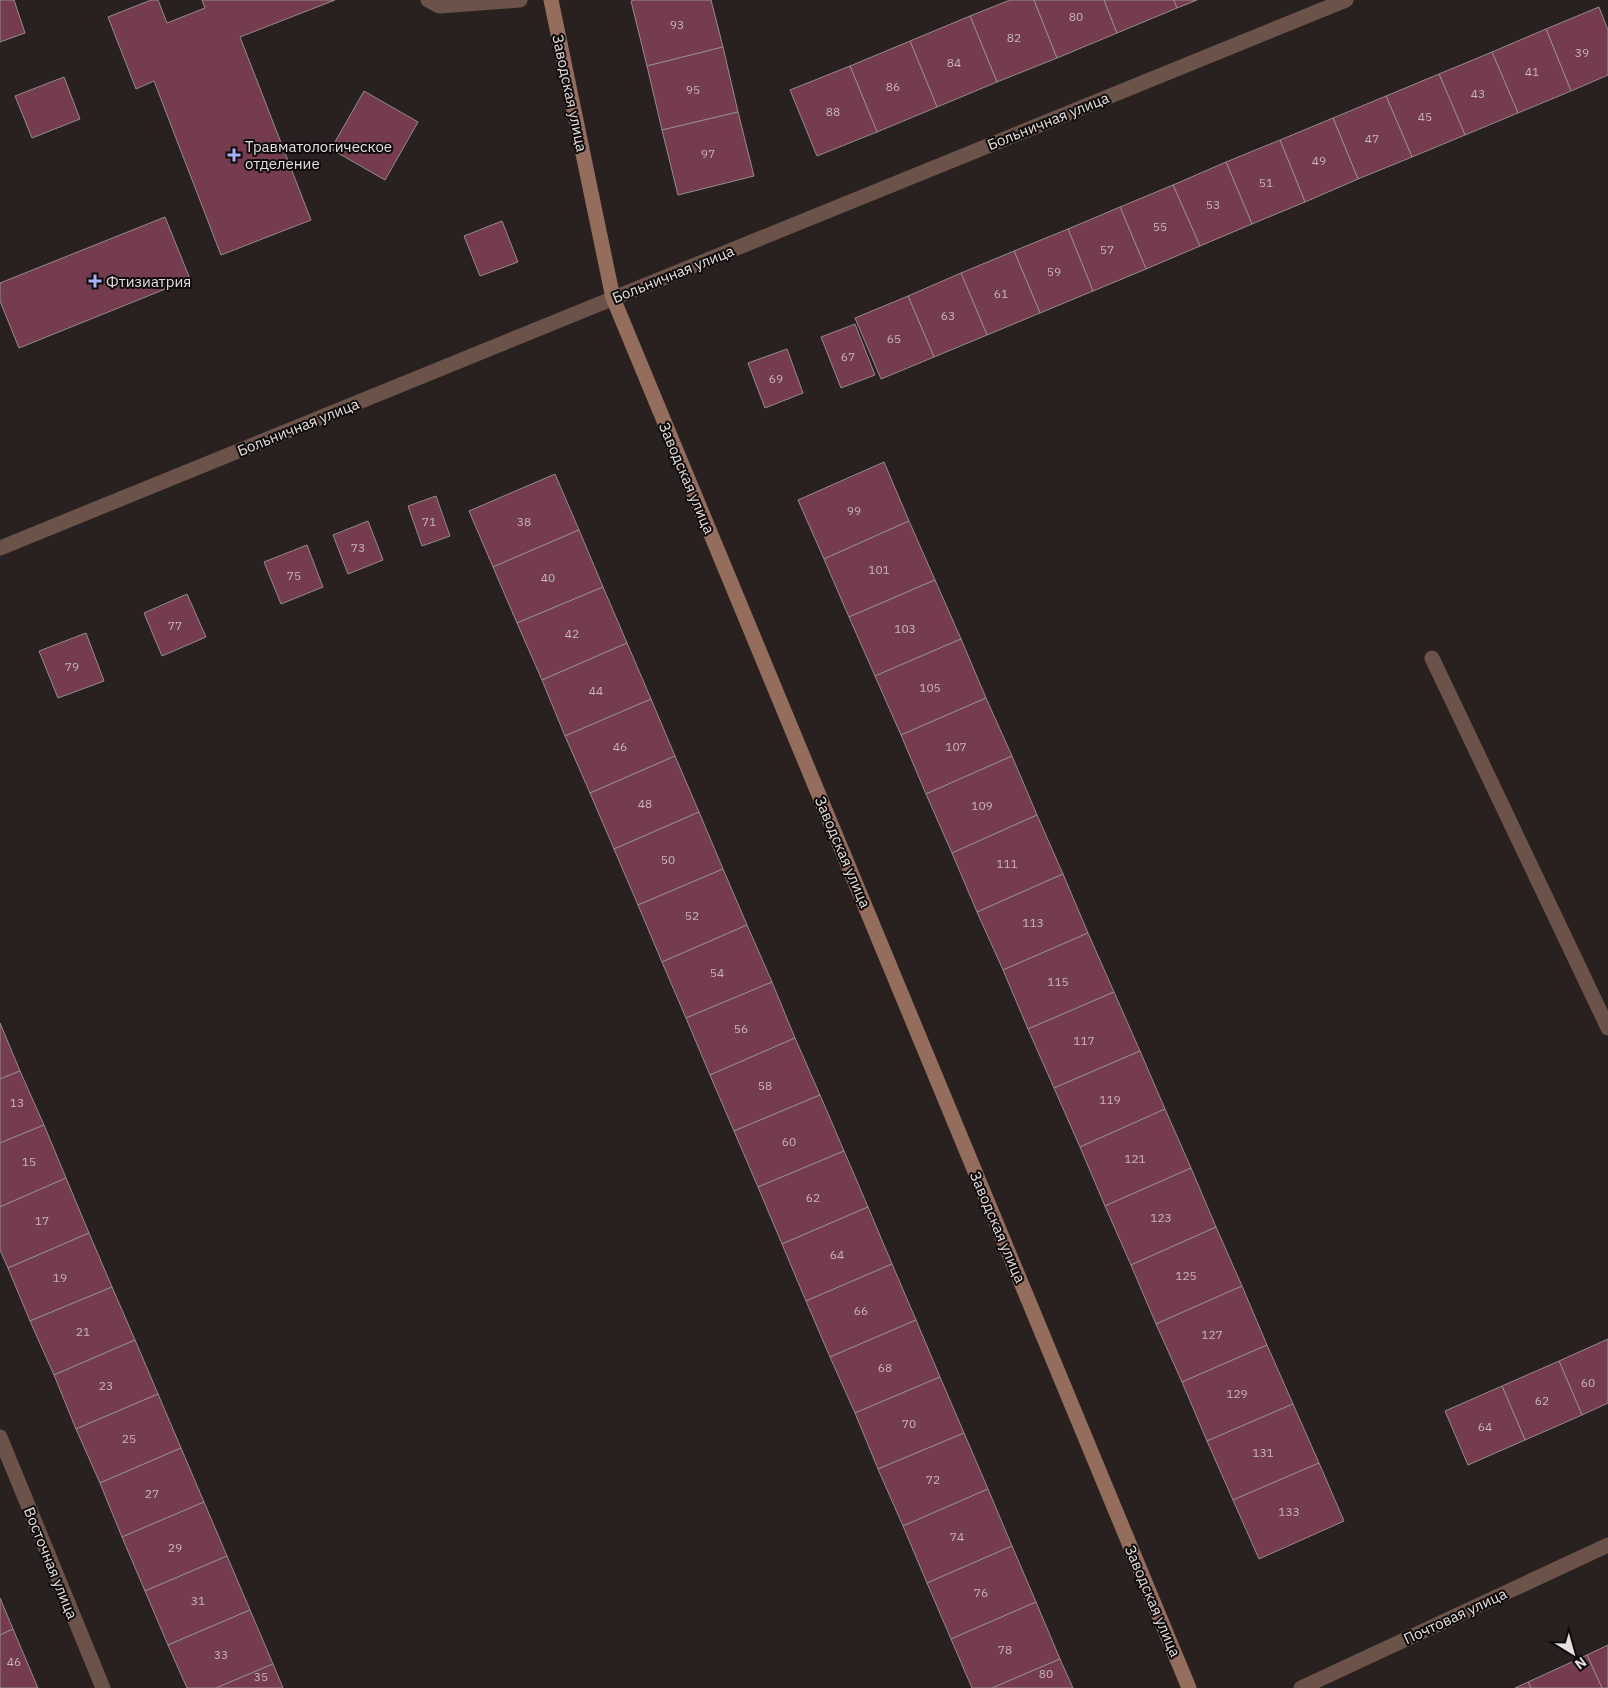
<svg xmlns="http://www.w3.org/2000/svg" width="1608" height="1688" viewBox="0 0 1608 1688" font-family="'IBM Plex Sans',sans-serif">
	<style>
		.building { fill: #743c4e; stroke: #968b8e }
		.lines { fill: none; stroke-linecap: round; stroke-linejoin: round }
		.lane { stroke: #6b5349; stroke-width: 15 }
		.street { stroke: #6b5349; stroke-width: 15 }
		.secondary { stroke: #946d5d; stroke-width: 15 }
		.poi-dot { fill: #a6b1fc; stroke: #0f0b0b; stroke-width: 2 }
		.labels { text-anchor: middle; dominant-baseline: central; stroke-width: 4; stroke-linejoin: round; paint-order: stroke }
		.number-label { font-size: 12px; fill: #c9b6ba }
		.street-label { font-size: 15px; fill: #e5dfde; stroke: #0f0b0b }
		.poi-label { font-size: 15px; fill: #e5dfde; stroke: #0f0b0b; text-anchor: start }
	</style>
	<rect width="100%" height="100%" fill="#292020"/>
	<g class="building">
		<polygon points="0,0 14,0 25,33 0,42"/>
		<polygon points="151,0 158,0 167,23 205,8 202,0 335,0 240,37 311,220 221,255 154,81 136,89 108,17"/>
		<polygon points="634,0 711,0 723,47 647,66 631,1"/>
		<polygon points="1010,0 1034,0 1057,58 997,82 970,16"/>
		<polygon points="1034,0 1104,0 1117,33 1057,58"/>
		<polygon points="1104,0 1174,0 1177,8 1117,33"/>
		<polygon points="1174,0 1197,0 1177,8"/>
		<polygon points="1599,7 1608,30 1608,75 1571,91 1546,29"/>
		<polygon points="970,16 997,82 937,107 910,41"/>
		<polygon points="1546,29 1571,91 1518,113 1492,52"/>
		<polygon points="910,41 937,107 877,132 850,66"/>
		<polygon points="723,47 738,112 662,130 647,66"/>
		<polygon points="1492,52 1518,113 1465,135 1439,74"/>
		<polygon points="850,66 877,132 817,156 790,90"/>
		<polygon points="1439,74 1465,135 1412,157 1386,96"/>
		<polygon points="64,77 80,119 32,138 15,96"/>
		<polygon points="364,91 418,122 385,180 331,149"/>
		<polygon points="1386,96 1412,157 1358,179 1333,118"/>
		<polygon points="738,112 754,176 678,195 662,130"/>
		<polygon points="1333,118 1358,179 1305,202 1280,140"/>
		<polygon points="1280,140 1305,202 1252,224 1226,162"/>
		<polygon points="1226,162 1252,224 1200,246 1173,185"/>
		<polygon points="1173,185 1200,246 1146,269 1120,207"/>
		<polygon points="1120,207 1146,269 1093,291 1068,229"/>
		<polygon points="165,217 190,279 19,348 0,301 0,283"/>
		<polygon points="502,221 518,262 480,276 464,236"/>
		<polygon points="1068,229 1093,291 1040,313 1014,251"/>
		<polygon points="1014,251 1040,313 987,335 961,273"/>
		<polygon points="961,273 987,335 934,357 908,296"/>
		<polygon points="908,296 934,357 881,379 855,318"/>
		<polygon points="855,324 875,375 841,388 821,337"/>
		<polygon points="787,349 803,393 765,408 748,363"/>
		<polygon points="884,462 909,521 824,559 798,500"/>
		<polygon points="555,474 579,530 493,567 469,511"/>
		<polygon points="436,496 450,536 422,546 408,506"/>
		<polygon points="368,521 383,560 348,574 333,535"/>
		<polygon points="909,521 935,580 849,617 824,559"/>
		<polygon points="579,530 603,587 517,623 493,567"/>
		<polygon points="307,545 323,587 281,604 264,562"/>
		<polygon points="935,580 961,639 875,676 849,617"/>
		<polygon points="603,587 627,643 542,680 517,623"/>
		<polygon points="187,594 206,637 162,656 144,613"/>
		<polygon points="86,633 104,681 58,698 39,651"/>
		<polygon points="961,639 986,698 901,735 875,676"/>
		<polygon points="627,643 651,699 565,736 542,680"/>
		<polygon points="986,698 1012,756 926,794 901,735"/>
		<polygon points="651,699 675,756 590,793 565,736"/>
		<polygon points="675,756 699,812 614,849 590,793"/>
		<polygon points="1012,756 1037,815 952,853 926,794"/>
		<polygon points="699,812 723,869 638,905 614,849"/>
		<polygon points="1037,815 1063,874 977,912 952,853"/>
		<polygon points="723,869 747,925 662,962 638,905"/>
		<polygon points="1063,874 1088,933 1003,970 977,912"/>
		<polygon points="747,925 772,982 686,1018 662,962"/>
		<polygon points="1088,933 1114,992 1028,1029 1003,970"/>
		<polygon points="772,982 795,1038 710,1075 686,1018"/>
		<polygon points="1114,992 1140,1051 1054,1088 1028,1029"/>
		<polygon points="0,1023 20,1071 0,1079"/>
		<polygon points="795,1038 820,1095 734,1131 710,1075"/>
		<polygon points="1140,1051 1165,1109 1080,1147 1054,1088"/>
		<polygon points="20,1071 44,1125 0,1143 0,1079"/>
		<polygon points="820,1095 844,1151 758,1187 734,1131"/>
		<polygon points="1165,1109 1191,1168 1105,1206 1080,1147"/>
		<polygon points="44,1125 66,1178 0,1207 0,1143"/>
		<polygon points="844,1151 868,1207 782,1244 758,1187"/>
		<polygon points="1191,1168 1216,1227 1131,1265 1105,1206"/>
		<polygon points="66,1178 89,1233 8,1268 0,1250 0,1207"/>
		<polygon points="868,1207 892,1264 806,1301 782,1244"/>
		<polygon points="1216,1227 1242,1286 1156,1324 1131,1265"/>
		<polygon points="89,1233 112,1287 30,1321 8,1268"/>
		<polygon points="892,1264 916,1320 830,1357 806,1301"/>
		<polygon points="1242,1286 1267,1345 1182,1382 1156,1324"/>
		<polygon points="112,1287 135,1340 54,1375 30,1321"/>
		<polygon points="916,1320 940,1377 855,1413 830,1357"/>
		<polygon points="1608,1339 1608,1403 1582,1415 1559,1361"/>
		<polygon points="135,1340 158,1394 76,1429 54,1375"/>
		<polygon points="1267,1345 1293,1404 1207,1441 1182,1382"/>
		<polygon points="1559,1361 1582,1415 1525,1440 1502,1386"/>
		<polygon points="940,1377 964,1433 878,1469 855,1413"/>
		<polygon points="1502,1386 1525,1440 1468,1465 1445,1411"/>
		<polygon points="158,1394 181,1448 100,1483 76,1429"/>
		<polygon points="1293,1404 1319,1463 1233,1500 1207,1441"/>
		<polygon points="964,1433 988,1489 903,1526 878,1469"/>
		<polygon points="181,1448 204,1502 122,1537 100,1483"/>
		<polygon points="1319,1463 1344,1521 1259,1559 1233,1500"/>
		<polygon points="988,1489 1012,1546 927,1583 903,1526"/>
		<polygon points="204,1502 227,1556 145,1591 122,1537"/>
		<polygon points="1012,1546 1036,1602 951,1639 927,1583"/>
		<polygon points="227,1556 250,1610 168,1645 145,1591"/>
		<polygon points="0,1598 13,1629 0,1635"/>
		<polygon points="1036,1602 1060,1659 992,1688 972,1688 951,1639"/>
		<polygon points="250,1610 273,1664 216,1688 187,1688 168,1645"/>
		<polygon points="13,1629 38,1688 0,1688 0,1635"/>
		<polygon points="1608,1645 1608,1688 1602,1688 1587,1655"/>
		<polygon points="1587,1655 1602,1688 1531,1688 1528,1682"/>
		<polygon points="1060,1659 1073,1688 992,1688"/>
		<polygon points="273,1664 283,1688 216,1688"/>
		<polygon points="1528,1682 1531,1688 1515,1688"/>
	</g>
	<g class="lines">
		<g class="lane">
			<polyline points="428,0 439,6 520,0"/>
			<polyline points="1432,658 1608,1028"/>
		</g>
		<g class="street">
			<polyline points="0,548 1346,0"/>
			<polyline points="0,1437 103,1688"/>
			<polyline points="1301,1688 1608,1545"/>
		</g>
		<polyline class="secondary" points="551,0 613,298 1189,1688"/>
	</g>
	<g class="poi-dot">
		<path d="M231.5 147.5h5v5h5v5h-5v5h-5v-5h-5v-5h5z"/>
		<path d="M92.5 273.5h5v5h5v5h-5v5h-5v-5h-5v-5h5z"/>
	</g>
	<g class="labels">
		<g class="number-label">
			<text x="1076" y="16">80</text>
			<text x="677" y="24">93</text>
			<text x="1014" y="37">82</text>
			<text x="1582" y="52">39</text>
			<text x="954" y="62">84</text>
			<text x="1532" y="71">41</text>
			<text x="893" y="86">86</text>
			<text x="693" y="89">95</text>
			<text x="1478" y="93">43</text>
			<text x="833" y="111">88</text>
			<text x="1425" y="116">45</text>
			<text x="1372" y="138">47</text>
			<text x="708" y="153">97</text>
			<text x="1319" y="160">49</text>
			<text x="1266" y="182">51</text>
			<text x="1213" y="204">53</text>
			<text x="1160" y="226">55</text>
			<text x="1107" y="249">57</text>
			<text x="1054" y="271">59</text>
			<text x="1001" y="293">61</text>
			<text x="948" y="315">63</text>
			<text x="894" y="338">65</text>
			<text x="848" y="356">67</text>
			<text x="776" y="378">69</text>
			<text x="854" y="510">99</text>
			<text x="429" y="521">71</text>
			<text x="524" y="521">38</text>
			<text x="358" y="547">73</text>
			<text x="879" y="569">101</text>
			<text x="294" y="575">75</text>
			<text x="548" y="577">40</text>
			<text x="175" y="625">77</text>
			<text x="905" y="628">103</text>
			<text x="572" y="633">42</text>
			<text x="72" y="666">79</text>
			<text x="930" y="687">105</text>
			<text x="596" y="690">44</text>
			<text x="620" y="746">46</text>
			<text x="956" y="746">107</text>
			<text x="645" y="803">48</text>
			<text x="982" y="805">109</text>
			<text x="668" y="859">50</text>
			<text x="1007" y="863">111</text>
			<text x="692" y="915">52</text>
			<text x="1033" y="922">113</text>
			<text x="717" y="972">54</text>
			<text x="1058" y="981">115</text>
			<text x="741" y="1028">56</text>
			<text x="1084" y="1040">117</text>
			<text x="765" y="1085">58</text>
			<text x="1110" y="1099">119</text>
			<text x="17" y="1102">13</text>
			<text x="789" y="1141">60</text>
			<text x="1135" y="1158">121</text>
			<text x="29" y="1161">15</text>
			<text x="813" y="1197">62</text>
			<text x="1161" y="1217">123</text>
			<text x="42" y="1220">17</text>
			<text x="837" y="1254">64</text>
			<text x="1186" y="1275">125</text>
			<text x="60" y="1277">19</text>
			<text x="861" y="1310">66</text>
			<text x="83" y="1331">21</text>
			<text x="1212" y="1334">127</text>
			<text x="885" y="1367">68</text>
			<text x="1588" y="1382">60</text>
			<text x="106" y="1385">23</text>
			<text x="1237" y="1393">129</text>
			<text x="1542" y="1400">62</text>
			<text x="909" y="1423">70</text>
			<text x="1485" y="1426">64</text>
			<text x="129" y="1438">25</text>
			<text x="1263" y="1452">131</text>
			<text x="933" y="1479">72</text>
			<text x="152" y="1493">27</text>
			<text x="1289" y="1511">133</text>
			<text x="957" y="1536">74</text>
			<text x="175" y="1547">29</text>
			<text x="981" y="1592">76</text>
			<text x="198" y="1600">31</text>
			<text x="1005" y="1649">78</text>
			<text x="221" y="1654">33</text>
			<text x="14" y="1661">46</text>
			<text x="1046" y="1673">80</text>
			<text x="261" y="1676">35</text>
		</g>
		<g class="street-label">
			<text transform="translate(570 93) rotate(78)">Заводская улица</text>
			<text transform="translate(1048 121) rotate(-22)">Больничная улица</text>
			<text transform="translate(673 274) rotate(-22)">Больничная улица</text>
			<text transform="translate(298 427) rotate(-22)">Больничная улица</text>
			<text transform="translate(687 478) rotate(67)">Заводская улица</text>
			<text transform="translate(843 852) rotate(67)">Заводская улица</text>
			<text transform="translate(998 1227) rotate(67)">Заводская улица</text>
			<text transform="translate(51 1563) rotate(68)">Восточная улица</text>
			<text transform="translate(1153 1601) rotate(67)">Заводская улица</text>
			<text transform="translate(1455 1616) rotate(-25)">Почтовая улица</text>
		</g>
		<g class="poi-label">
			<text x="245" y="146">Травматологическое<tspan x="245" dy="17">отделение</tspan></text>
			<text x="106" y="281">Фтизиатрия</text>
		</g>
	</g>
	<g transform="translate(1573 1653) rotate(143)" stroke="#0f0b0b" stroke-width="4" paint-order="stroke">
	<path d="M0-4L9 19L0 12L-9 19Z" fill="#e5dfde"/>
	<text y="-8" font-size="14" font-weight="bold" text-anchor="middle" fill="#e5dfde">N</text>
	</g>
</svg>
